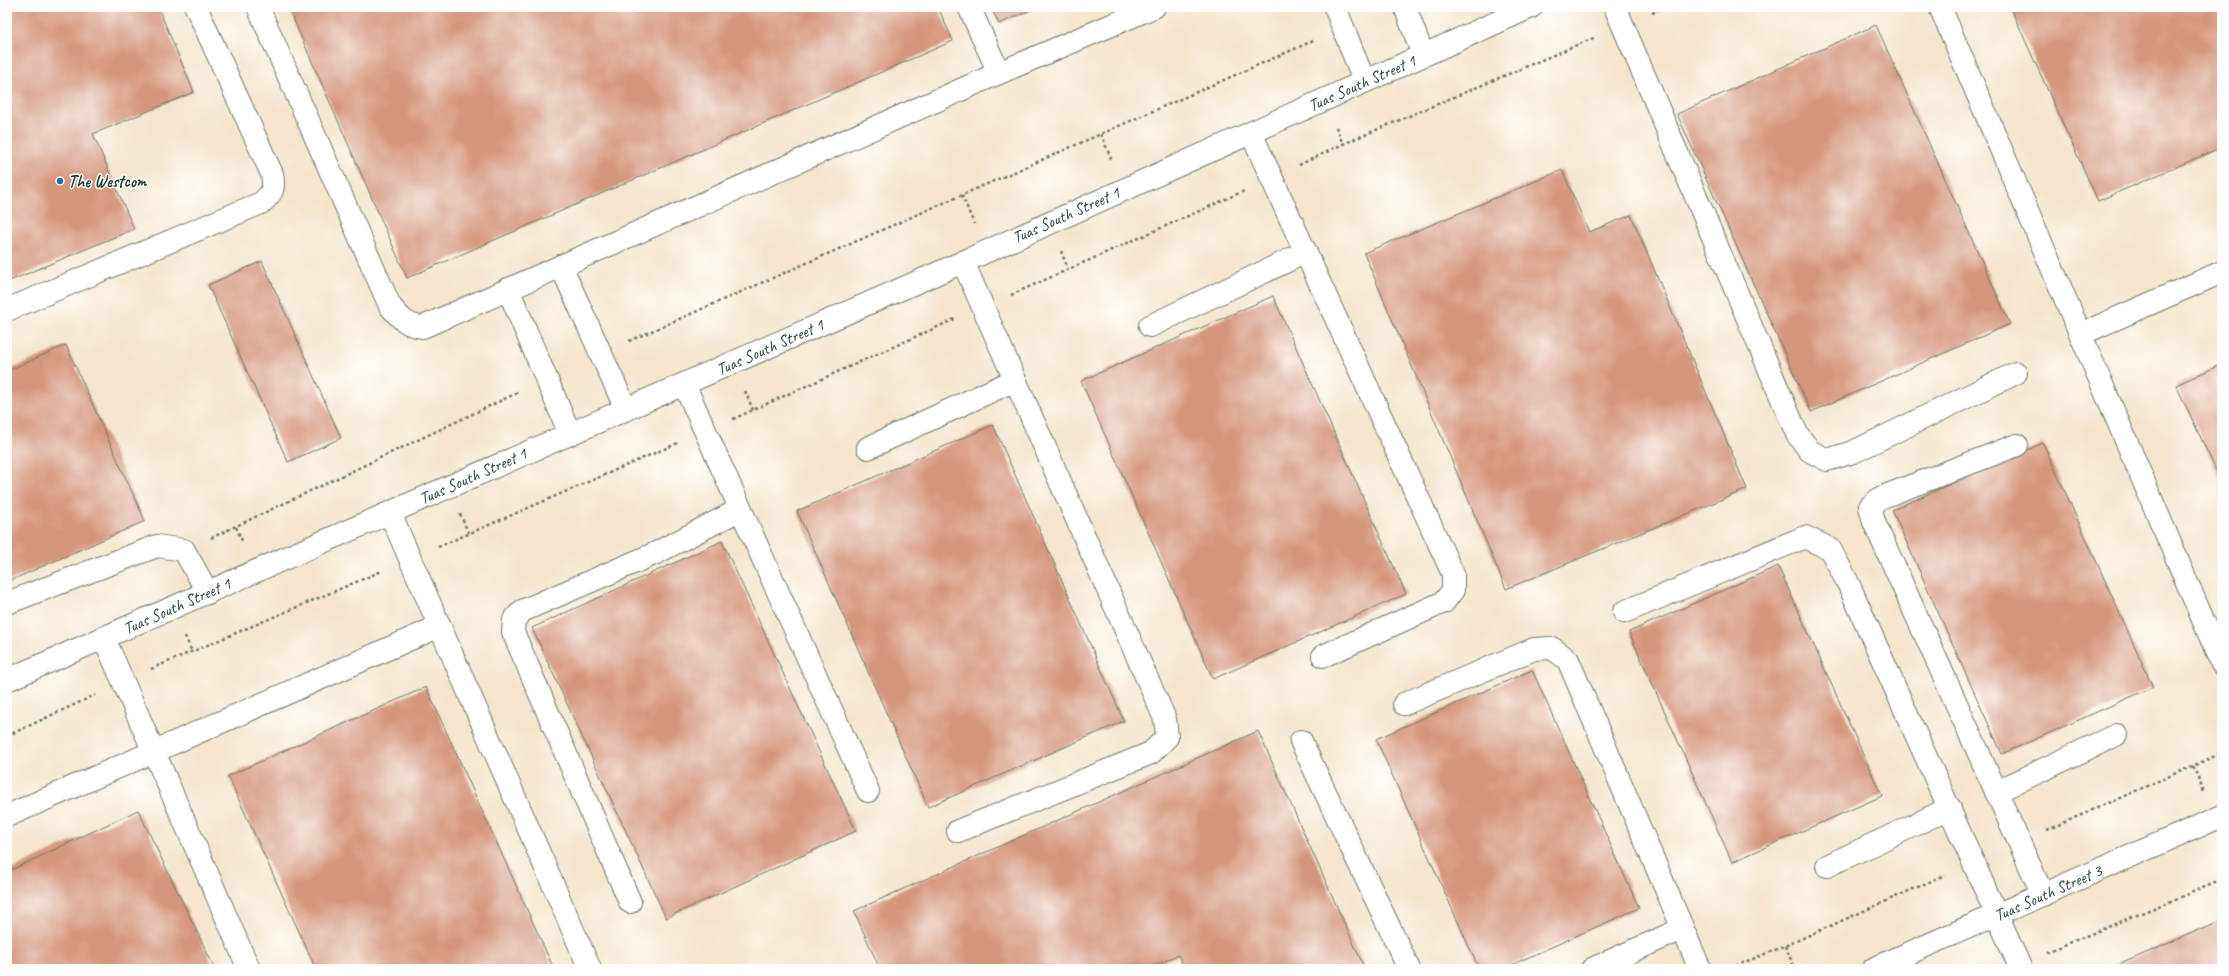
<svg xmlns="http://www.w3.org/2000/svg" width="2229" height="976" viewBox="0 0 2229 976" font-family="Caveat,sans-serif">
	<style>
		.building { fill: #d5977c }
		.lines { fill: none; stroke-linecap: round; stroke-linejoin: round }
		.minor-casing { stroke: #6a7869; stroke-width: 24 }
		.path { stroke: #6a7869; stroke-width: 2.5; stroke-dasharray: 3 3; stroke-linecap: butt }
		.minor { stroke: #fff; stroke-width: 22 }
		.poi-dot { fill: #1f6fb2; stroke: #fff; stroke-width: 1.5 }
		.labels { text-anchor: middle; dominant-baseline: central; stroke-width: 3; stroke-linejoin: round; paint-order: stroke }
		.street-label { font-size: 17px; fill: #1f3d34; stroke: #fff }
		.poi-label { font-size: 17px; font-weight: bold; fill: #1f3d34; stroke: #fff; text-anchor: start }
	</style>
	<rect width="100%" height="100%" fill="#fff"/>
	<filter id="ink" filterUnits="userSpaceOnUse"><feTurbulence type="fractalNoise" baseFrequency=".025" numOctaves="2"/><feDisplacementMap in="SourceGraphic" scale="8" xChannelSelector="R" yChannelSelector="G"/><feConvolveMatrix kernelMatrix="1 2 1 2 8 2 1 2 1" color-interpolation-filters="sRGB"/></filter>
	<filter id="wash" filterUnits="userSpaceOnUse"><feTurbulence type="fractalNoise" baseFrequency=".012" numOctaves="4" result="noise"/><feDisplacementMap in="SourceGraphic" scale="16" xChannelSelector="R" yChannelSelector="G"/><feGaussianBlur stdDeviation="0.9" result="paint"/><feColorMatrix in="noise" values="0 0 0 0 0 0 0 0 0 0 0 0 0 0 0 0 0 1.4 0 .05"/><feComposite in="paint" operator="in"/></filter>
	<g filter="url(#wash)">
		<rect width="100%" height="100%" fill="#f4e5cc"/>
		<g id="blocks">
			<g class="building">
				<polygon points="7,7 158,7 194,92 93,134 134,229 7,282"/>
				<polygon points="288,7 938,7 953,41 407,278"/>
				<polygon points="991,7 1038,7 999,24"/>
				<polygon points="2010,7 2222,7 2222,147 2098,201"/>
				<polygon points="1876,25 2010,324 1811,412 1677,114"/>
				<polygon points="1562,170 1589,232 1631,215 1747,489 1506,589 1364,253"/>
				<polygon points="262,261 341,438 288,462 208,285"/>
				<polygon points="1273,296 1406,594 1213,679 1081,381"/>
				<polygon points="66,345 145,521 7,582 7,371"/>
				<polygon points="2222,364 2222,483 2176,385"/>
				<polygon points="993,425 1124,721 928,807 797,511"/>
				<polygon points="2043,443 2153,687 2002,754 1892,510"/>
				<polygon points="722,541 856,831 666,918 532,628"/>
				<polygon points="1778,566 1882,796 1732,862 1629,632"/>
				<polygon points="1532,670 1639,908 1502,969 1479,969 1376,739"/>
				<polygon points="426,687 554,969 316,969 228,776"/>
				<polygon points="1258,731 1365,969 1185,969 1178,955 1147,969 880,969 854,911"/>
				<polygon points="138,810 215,969 7,969 7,872"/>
				<polygon points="2222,920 2222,969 2109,969"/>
			</g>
		</g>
	</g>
	<g filter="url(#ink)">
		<use href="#blocks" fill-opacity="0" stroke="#6a7869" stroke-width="1"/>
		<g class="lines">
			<g class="minor-casing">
				<g id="minor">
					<path d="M258,7l132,299c10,12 17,20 33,21l576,-254 155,-66"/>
					<polyline points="969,7 999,73"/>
					<polyline points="1335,7 1364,81"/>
					<polyline points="1405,7 1423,55"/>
					<polyline points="1615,7 1797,434 1810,451 1827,460 1853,452 2016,373"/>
					<polyline points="1940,7 2222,664"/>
					<polyline points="1251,133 1453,574 1453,590 1444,602 1323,656"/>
					<polyline points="561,266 626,409"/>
					<polyline points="508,289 570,434"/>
					<path d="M7,310l254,-107c11,-9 14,-14 11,-29l-76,-167"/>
					<polyline points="1150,326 1306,252"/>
					<polyline points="2081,334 2222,272"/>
					<polyline points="684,384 868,791"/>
					<polyline points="2017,445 1880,498 1870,507 1874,522 2043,895"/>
					<polyline points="868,448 1015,380"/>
					<polyline points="390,513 590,969"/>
					<polyline points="7,603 157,546 184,550 208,593"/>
					<polyline points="1624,612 1805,537 1830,549 1848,583 2021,969"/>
					<polyline points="104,638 249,969"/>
					<polyline points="7,680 963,262 1531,7"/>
					<polyline points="1404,704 1534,649 1552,648 1568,660 1700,969"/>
					<polyline points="1301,741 1409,969"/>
					<polyline points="1996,792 2116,735"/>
					<polyline points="7,816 440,626"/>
					<polyline points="958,831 1151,753 1167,737 1165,719 963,262"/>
					<polyline points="1827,866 1950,808"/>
					<polyline points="630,902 513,632 514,620 522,611 656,553 741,509"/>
					<polyline points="1592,969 1682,929"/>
					<polyline points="1873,969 2222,816"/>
				</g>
			</g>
			<g class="path">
				<polyline points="1652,13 1665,7"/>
				<polyline points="1336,127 1343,144"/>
				<polyline points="1101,134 1112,161"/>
				<polyline points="1299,165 1343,144 1596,37"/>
				<polyline points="962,195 974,224"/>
				<polyline points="1061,251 1068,269"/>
				<polyline points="1011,295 1244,191"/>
				<polyline points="629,341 1315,40"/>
				<polyline points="745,391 753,410"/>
				<polyline points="733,419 955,319"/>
				<polyline points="460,514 469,534"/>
				<polyline points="236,527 243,543"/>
				<polyline points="211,538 519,392"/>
				<polyline points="438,547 678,443"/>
				<polyline points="185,636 192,652"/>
				<polyline points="151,669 382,571"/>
				<polyline points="7,736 95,695"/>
				<polyline points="2193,766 2204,791"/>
				<polyline points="2047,830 2222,753"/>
				<polyline points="1785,946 1795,969"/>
				<polyline points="2047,952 2222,880"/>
				<polyline points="1730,968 1785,946 1945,875"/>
			</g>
			<use href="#minor" class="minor"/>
		</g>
	</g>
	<circle class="poi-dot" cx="60" cy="181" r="4"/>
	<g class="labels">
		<g class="street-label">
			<text transform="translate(1362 83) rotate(-24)">Tuas South Street 1</text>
			<text transform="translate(1066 215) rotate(-24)">Tuas South Street 1</text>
			<text transform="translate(770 347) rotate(-24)">Tuas South Street 1</text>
			<text transform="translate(473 476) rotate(-24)">Tuas South Street 1</text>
			<text transform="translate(177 606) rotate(-24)">Tuas South Street 1</text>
			<text transform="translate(2048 893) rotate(-24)">Tuas South Street 3</text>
		</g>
		<g class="poi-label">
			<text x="68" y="181">The Westcom</text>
		</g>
	</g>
	<rect width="2229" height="976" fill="none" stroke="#fff" stroke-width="24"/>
</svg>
